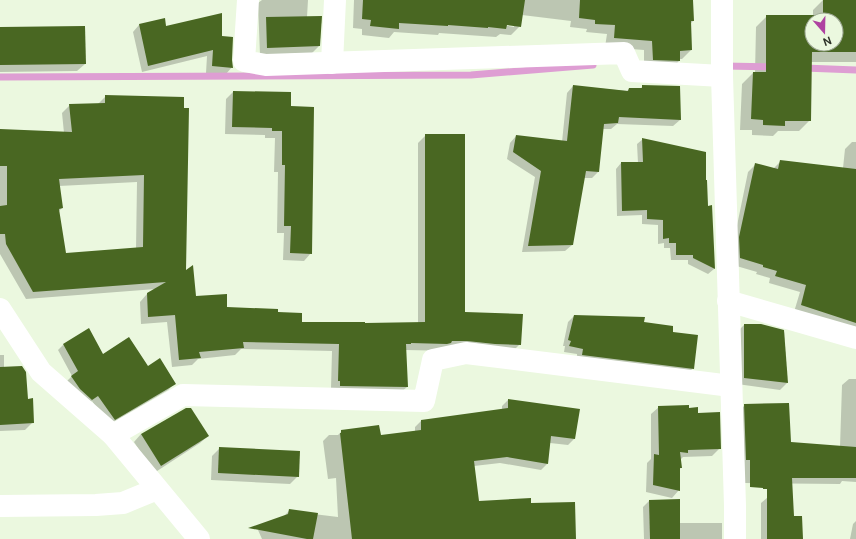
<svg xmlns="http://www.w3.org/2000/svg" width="856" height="539" viewBox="0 0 856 539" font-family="'DM Sans',sans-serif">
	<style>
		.shadow { fill: #0003; fill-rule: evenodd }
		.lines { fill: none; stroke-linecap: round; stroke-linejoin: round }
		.stream { stroke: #de9ed3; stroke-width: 7 }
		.building { fill: #496722; fill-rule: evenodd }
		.minor { stroke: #fff; stroke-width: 22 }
	</style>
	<rect width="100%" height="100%" fill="#ebf8df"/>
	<g class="shadow">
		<polygon points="262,0 308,0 307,17 319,46 312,53 260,55 258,3"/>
		<path d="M354,0h339v21l-3,3 1,26 -9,9h-3v2l-9,9 -26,-2v-18l-39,-3 2,-13 -21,-2 1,-3 -17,-2 1,-6 -49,-6 -2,11 -9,9 -11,-1 -4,3 -57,-4 -1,2 -44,-3 -5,6 -27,-3v-6l-9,-1zM502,25h12v2z"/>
		<path d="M823,0h33v62h-72l26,58 -11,11h-21l-5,5 -21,-1v-5h-12l2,-46 11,-11h2l1,-46 11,-11h46v-6zM812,20h24v24h-24z"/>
		<polygon points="164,20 166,27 221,37 231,60 232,67 226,74 206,73 207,56 142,72 133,32 139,25"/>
		<polygon points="0,28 85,64 77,71 0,72"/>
		<polygon points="573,86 627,91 629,89 640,89 643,86 679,87 680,120 673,126 617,124 611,129 602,129 598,172 592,178 584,178 572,245 565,251 522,252 535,177 507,159 510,143 516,136 562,142 567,93"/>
		<polygon points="233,92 290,107 311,253 304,261 283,260 284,233 277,233 278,172 274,172 275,138 265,138 265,135 225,134 226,99"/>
		<path d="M106,96l77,2 2,173 10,26 31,11 50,5 25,10h117v-180l8,-8 38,178 56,31 -8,8 -107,-2 2,37 -8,7 -68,-6 1,-37 -91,-2 -6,6 -37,4 -6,6 -20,2 -5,-45 -26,2 -1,-22 7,-8 9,-5 -130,10 -26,-45v-124l64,3 -2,-20 8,-8 28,-1zM137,182l-1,67 -71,5 -7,-42 4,-4 -3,-22z"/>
		<polygon points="643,139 705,181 708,207 711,206 714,269 708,274 688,264 688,260 671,260 670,248 664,248 664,243 658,244 658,225 642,224 642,215 617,216 616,169 621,163 638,163 637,144"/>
		<polygon points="852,142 856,142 856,332 794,312 800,292 769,283 770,278 756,274 757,272 733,265 733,245 748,172 755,165 773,169 781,161 843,168 845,149"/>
		<polygon points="574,316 643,323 672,333 693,368 687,374 577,361 577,354 564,352 565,346 563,346 568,322"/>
		<polygon points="744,325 784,331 787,383 780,390 737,384 737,332"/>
		<polygon points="63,345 148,367 174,384 168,390 108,425 92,401 86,405 66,382 72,376 58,350"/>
		<polygon points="0,355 4,355 4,368 27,400 33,422 25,430 0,431"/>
		<polygon points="849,379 856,379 856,482 842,481 840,484 744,483 739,411 745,405 790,443 840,447 842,385"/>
		<polygon points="508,400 578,410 574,439 568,445 550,443 547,464 541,470 500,463 474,466 478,502 530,504 575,539 262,539 258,530 283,517 289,511 338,517 336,478 328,479 323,441 329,435 338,435 342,431 380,436 415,432 415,427 421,421 502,410 502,406"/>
		<polygon points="659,407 688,409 697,414 720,448 712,456 683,457 680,460 681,468 679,469 679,490 672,498 646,492 647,463 651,459 651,414"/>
		<polygon points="141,434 208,436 200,443 154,473 134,442"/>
		<polygon points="220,448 298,476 290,484 211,480 212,456"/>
		<polygon points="768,497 793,517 801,539 761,539 761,503"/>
		<polygon points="649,501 679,523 722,523 722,539 644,539 643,507"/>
		<polygon points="856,521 856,539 850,539 853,524"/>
	</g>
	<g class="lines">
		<g class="stream">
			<polyline points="724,66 775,67"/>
			<polyline points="804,68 856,70"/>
			<polyline points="0,77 471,75 593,65"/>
		</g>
	</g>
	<g class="building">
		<polygon points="363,0 525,0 521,27 507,25 506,29 488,27 488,28 448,25 448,26 399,23 399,29 370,26 371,20 362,19"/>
		<polygon points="580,0 693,0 694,21 691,21 692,50 680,51 680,61 653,60 652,41 614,38 615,25 595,24 595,20 579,18"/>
		<path d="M823,0h33v52h-44l-1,69h-26v5l-22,-1v-5l-12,-1 2,-47h13v-57h57zM812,20h24v24h-24z"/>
		<polygon points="222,13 222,36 233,37 232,60 233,68 212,66 213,50 148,66 139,24 165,18 166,26"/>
		<polygon points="322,16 320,46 267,48 266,17"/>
		<polygon points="85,26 86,64 0,65 0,27"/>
		<polygon points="573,85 628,91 629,88 642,88 642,85 680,86 681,120 619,117 618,123 604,124 599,172 586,171 573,245 528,246 541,171 513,152 516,135 567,141"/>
		<polygon points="233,91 291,92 291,106 314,107 312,254 290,253 291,226 284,226 285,165 282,165 282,131 272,131 272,128 232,127"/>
		<path d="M105,95l79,2v11h5l-3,162 7,-5 3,31 31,-2v13l51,2v3l24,1v9h63v1l60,-1v-188h40v178l58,2 -2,31 -26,-1 -28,-3h-15l-1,2 -4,1 -36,-1v1h-5l2,43 -68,-1v-5h-2l1,-37 -96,-2 1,6 -45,4 2,6 -22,2 -4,-45 -27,2 -1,-24 19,-11 -133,10 -27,-48 -1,-10h-5v-28l7,-1v-39h-7v-37l72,3 -3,-28 36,-1zM144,175l-1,72 -77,6 -7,-44 4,-1 -4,-29z"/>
		<polygon points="642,138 706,152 706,180 707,180 708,206 712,205 715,269 693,258 693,255 676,255 676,243 669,243 669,238 663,239 663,220 647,219 647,210 622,211 621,162 643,162"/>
		<polygon points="780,160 856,169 856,323 801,305 806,285 775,276 777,271 763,267 763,265 740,258 739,237 755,163 778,169"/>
		<polygon points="574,315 645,317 644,322 673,326 673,332 698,335 694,369 582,355 583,349 569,346 571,341 568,340"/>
		<polygon points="744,324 761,324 784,330 788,383 744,378"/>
		<polygon points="89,328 103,354 129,337 148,366 160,358 176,384 115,420 98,396 92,400 80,389 71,376 78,371 63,344"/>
		<polygon points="22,366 26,372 28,399 33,398 34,423 0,425 0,367"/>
		<polygon points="508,399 580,409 575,439 551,436 548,464 507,457 474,461 479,501 531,498 531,503 575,502 576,539 352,539 340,433 341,433 341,430 379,425 381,435 421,430 421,420 508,408"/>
		<polygon points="789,403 791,442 856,447 856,478 792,478 794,516 802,516 803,539 767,539 767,489 763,489 763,488 750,487 750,460 746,460 744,404"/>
		<polygon points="689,405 689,408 698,407 698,413 720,412 721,449 688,450 688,453 680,452 682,468 680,468 680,491 653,485 654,454 659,455 658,406"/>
		<polygon points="186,408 191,408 209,436 161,466 141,434"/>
		<polygon points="219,447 300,451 299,477 218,473"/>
		<polygon points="680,499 680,539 650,539 649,500"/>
		<polygon points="289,509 318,513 313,539 307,539 248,528 288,514"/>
	</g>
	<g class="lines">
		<g class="minor">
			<polyline points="248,0 244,61 266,65 624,53 632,71 722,76"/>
			<polyline points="722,0 722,76 735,506 735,539"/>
			<polyline points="332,63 335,0"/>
			<polyline points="728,301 856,338"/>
			<polyline points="0,309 41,372 113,435 199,539"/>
			<polyline points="113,435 183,395 424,401 433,360 466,353 731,386"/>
			<polyline points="0,506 96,505 123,503 157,489"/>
		</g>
	</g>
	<g transform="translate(824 32) rotate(160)"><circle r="19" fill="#ebf8df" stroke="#9fa996"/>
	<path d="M0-3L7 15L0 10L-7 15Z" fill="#af42a1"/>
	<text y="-6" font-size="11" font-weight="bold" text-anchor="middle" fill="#2d3228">N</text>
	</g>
</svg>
